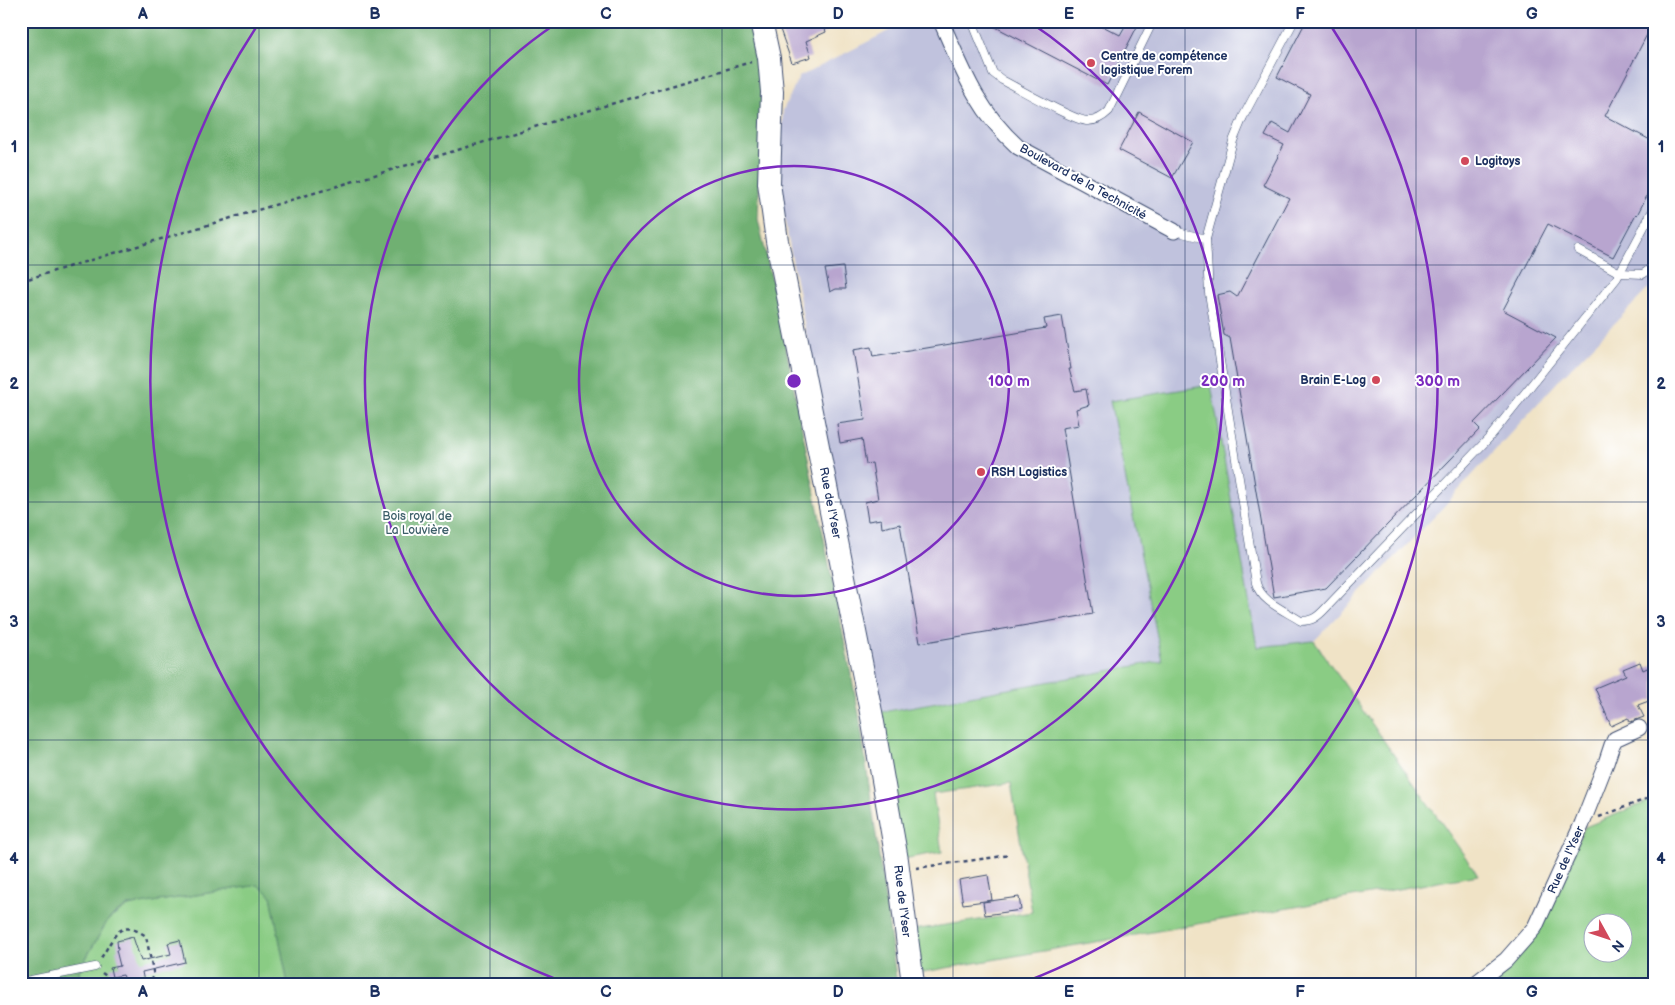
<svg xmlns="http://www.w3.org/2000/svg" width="1675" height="1005" viewBox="0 0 1675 1005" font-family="'Balsamiq Sans',sans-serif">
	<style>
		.industrial { fill: #c0c2dd }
		.green { fill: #8acc84; stroke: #527e71; fill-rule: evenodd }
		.forest { fill: #6fb072; stroke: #457068 }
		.building { fill: #b8a5cf }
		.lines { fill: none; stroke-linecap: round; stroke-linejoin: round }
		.lane-casing { stroke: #3b4a6e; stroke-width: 9 }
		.street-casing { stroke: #3b4a6e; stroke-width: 17 }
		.secondary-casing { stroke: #3b4a6e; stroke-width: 24 }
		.path { stroke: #3b4a6e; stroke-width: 2.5; stroke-dasharray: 4 4; stroke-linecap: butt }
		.lane { stroke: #fff; stroke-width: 8 }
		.street { stroke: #fff; stroke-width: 15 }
		.secondary { stroke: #fff; stroke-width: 22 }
		.grid { fill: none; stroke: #1b2f5e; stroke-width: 1; stroke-opacity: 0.55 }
		.ring { fill: none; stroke: #7b2cbf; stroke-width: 2.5 }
		.poi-dot { fill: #d1495b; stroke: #fff; stroke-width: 2 }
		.labels { text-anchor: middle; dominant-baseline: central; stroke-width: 4; stroke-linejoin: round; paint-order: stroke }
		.poi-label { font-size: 12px; font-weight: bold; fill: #1b2f5e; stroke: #fff; text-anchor: start }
		.street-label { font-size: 12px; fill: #1b2f5e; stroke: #fff }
		.park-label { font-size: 12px; fill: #3c5e69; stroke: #fff }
		.centre { fill: #7b2cbf; stroke: #fff; stroke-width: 2.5 }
		.ring-label { font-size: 15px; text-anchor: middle; font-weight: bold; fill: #7b2cbf; stroke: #fff; stroke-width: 4; stroke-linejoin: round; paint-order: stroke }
		.neatline { fill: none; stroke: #1b2f5e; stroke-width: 2 }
		.grid-label { font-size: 16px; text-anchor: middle; font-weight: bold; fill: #1b2f5e }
	</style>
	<rect width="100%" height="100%" fill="#fff"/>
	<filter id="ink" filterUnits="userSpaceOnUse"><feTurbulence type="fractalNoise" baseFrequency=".02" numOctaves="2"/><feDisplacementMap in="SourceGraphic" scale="10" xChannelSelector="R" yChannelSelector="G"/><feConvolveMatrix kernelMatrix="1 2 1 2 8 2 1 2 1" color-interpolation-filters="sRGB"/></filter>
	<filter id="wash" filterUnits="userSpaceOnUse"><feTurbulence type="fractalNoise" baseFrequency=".0096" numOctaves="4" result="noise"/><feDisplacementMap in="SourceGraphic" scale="20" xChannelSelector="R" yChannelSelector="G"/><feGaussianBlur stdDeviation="1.12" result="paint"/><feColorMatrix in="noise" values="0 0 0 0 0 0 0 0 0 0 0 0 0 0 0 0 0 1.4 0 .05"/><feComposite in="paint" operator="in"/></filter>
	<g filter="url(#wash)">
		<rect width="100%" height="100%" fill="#f0e3c6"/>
		<polygon class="industrial" points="908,21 1654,21 1654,283 1562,377 1434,517 1314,641 1162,661 877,713 778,184 783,110 799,77"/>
		<g class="green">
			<polygon points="1211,385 1257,647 1314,641 1478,875 912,974 906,931 1032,912 1011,783 933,794 942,852 897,860 877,713 1162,661 1110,401"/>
			<path d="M1654,799v185h-169l26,-21 74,-136zM1592,922h30v30h-30z"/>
			<polygon points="258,885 271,895 288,984 81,984 79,971 108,920 128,906"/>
		</g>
		<polygon class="forest" points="21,21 751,21 760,60 763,94 758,219 777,303 859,714 897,984 288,984 271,896 258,885 128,906 118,912 108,920 79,970 81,984 21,984"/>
		<g id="blocks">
			<g class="building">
				<polygon points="777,21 822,21 826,32 806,41 811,57 792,63"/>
				<polygon points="984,21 1093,21 1120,35 1128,21 1140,21 1107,85"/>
				<polygon points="1306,21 1654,21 1605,116 1654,142 1654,180 1647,193 1648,194 1637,215 1636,214 1613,257 1548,224 1503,310 1556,338 1474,423 1480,429 1326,588 1274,597 1230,338 1224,335 1217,295 1230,292 1237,297 1289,198 1263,185 1284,145 1265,136 1272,123 1290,133 1310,94 1277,77"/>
				<polygon points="1139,112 1193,142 1172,178 1119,150"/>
				<polygon points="843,267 846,289 836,289 830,292 825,269"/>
				<polygon points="1062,316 1071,369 1069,369 1075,391 1086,389 1089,405 1076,409 1079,425 1062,428 1093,614 920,643 900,524 882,528 881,519 868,521 865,502 878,499 872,463 866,464 862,439 840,443 837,424 865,420 853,350 871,347 873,357 1046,328 1044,319"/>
				<polygon points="1640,662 1643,670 1654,665 1654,699 1638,705 1644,717 1630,722 1628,718 1611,726 1595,688 1626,675 1623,669"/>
				<polygon points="988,875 992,900 963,904 959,880"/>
				<polygon points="1019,897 1021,910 985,915 983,902"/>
				<polygon points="133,937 141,961 171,954 168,943 180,940 185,962 142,972 144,982 135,984 127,984 123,975 112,977 110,968 120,966 116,950 118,950 117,941"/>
			</g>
		</g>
	</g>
	<g filter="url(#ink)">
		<use href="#blocks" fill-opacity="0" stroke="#3b4a6e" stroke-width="1"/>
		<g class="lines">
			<g class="lane-casing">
				<g id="lane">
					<path d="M972,21l21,52 9,7c16,8 72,41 86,41 9,0 15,-4 21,-10l44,-90"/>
					<path d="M1294,21l-51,96 -10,24 -27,98 3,54 47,290c5,19 30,28 45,38 10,0 15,-3 22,-10l166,-173 128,-160 37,-70"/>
					<polyline points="1174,231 1206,239"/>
					<polyline points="1578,250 1620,273 1643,274 1654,266"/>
					<polyline points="21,982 95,967"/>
				</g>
			</g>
			<g class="street-casing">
				<g id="street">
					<path d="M941,21c22,50 36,89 77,126l156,84"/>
					<polyline points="1475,984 1506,960 1535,927 1582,824 1606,763 1612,745 1615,739 1639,728"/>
				</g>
			</g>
			<g class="secondary-casing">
				<polyline id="secondary" points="761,21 769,58 772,92 769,183 777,241 872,717 897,860 913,984"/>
			</g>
			<g class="path">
				<polyline points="21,281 751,62"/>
				<polyline points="1599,817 1654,796"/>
				<polyline points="916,868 1011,855"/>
				<path d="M101,958c14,-21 17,-41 45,-22l8,40 -5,8"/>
				<polyline points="102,973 117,984"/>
			</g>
			<use href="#lane" class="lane"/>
			<use href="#street" class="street"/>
			<use href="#secondary" class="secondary"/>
		</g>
	</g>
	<path class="grid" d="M259,21v963M490,21v963M722,21v963M953,21v963M1185,21v963M1416,21v963M21,265h1633M21,502h1633M21,740h1633"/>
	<g class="ring">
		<circle cx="794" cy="381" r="215"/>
		<path d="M1031 23A429 429 0 1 1 557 23"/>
		<path d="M563 982A644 644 0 0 1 257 26M1331 26A644 644 0 0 1 1025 982"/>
	</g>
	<g class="poi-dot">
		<circle cx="1091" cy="63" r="5"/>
		<circle cx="1465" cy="161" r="5"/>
		<circle cx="1376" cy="380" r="5"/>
		<circle cx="981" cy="472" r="5"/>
	</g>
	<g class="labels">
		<g class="poi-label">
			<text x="1101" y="56">Centre de compétence<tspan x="1101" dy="14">logistique Forem</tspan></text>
			<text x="1475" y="161">Logitoys</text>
			<text x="1366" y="380" text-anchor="end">Brain E-Log</text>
			<text x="991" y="472">RSH Logistics</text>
		</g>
		<g class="street-label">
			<text transform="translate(1083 182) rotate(29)">Boulevard de la Technicité</text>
			<text transform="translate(830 503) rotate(79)">Rue de l'Yser</text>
			<text transform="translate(1566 860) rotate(-66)">Rue de l'Yser</text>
			<text transform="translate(902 901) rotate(83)">Rue de l'Yser</text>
		</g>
		<g class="park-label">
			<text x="417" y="516">Bois royal de<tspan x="417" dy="14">La Louvière</tspan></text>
		</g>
	</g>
	<circle cx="794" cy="381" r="8" class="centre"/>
	<g class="ring-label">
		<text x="1009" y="386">100 m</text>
		<text x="1223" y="386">200 m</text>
		<text x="1438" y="386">300 m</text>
	</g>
	<rect width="1675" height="1005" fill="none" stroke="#fff" stroke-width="55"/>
	<g transform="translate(1608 938) rotate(130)"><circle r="24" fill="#ffffff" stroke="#a4acbf"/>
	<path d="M0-4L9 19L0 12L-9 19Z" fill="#d1495b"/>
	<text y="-8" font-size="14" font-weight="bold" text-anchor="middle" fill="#1b2f5e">N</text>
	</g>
	<rect x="28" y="28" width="1620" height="950" class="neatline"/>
	<g class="grid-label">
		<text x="143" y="19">A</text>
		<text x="375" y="19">B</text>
		<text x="606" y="19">C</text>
		<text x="838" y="19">D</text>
		<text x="1069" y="19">E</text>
		<text x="1300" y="19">F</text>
		<text x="1532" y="19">G</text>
		<text x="14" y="152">1</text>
		<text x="1661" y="152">1</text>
		<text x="14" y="389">2</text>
		<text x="1661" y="389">2</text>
		<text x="14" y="627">3</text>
		<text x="1661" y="627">3</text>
		<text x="14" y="864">4</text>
		<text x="1661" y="864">4</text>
		<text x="143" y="997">A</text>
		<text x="375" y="997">B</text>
		<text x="606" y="997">C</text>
		<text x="838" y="997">D</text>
		<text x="1069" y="997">E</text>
		<text x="1300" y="997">F</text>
		<text x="1532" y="997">G</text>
	</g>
</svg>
